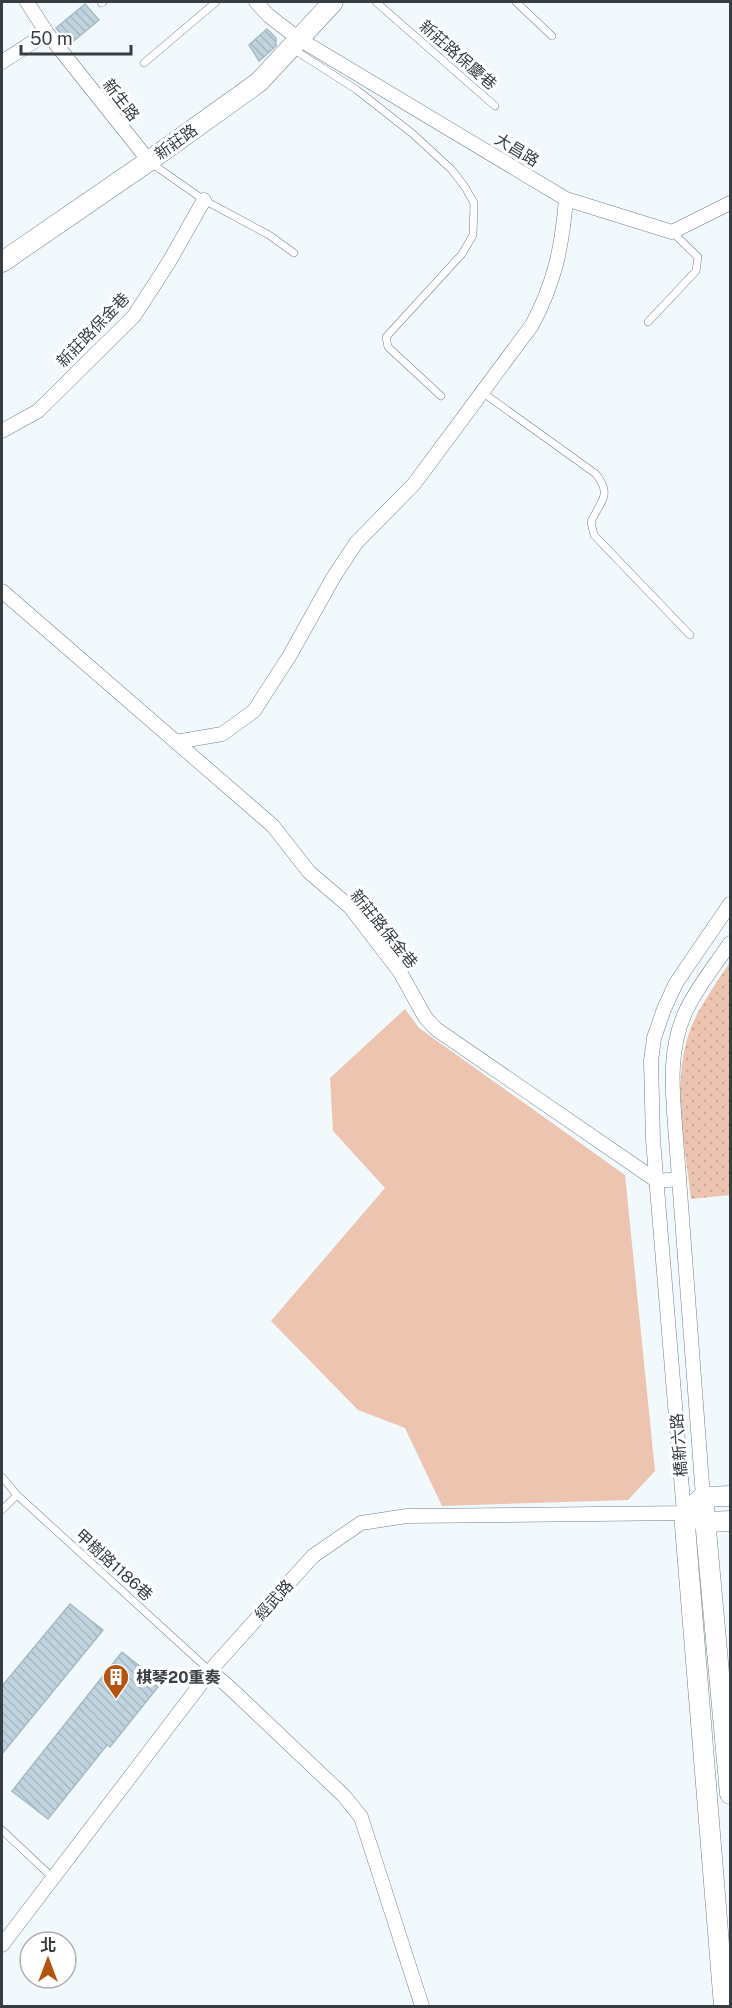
<svg xmlns="http://www.w3.org/2000/svg" width="732" height="2008" viewBox="0 0 732 2008" font-family="'Public Sans','Noto Sans TC',sans-serif">
	<style>
		.green { fill: #ecc4b0 }
		.park { fill: url(#park-dots) }
		.building { fill: url(#building-back-hatch); stroke: #a7bbc6; stroke-width: 1.5 }
		.lines { fill: none; stroke-linecap: round; stroke-linejoin: round }
		.lane-casing { stroke: #6f828c; stroke-width: 8 }
		.street-casing { stroke: #6f828c; stroke-width: 15 }
		.secondary-casing { stroke: #6f828c; stroke-width: 21 }
		.lane { stroke: #fff; stroke-width: 7 }
		.street { stroke: #fff; stroke-width: 14 }
		.secondary { stroke: #fff; stroke-width: 20 }
		.labels { text-anchor: middle; dominant-baseline: central; stroke-width: 6; stroke-linejoin: round; paint-order: stroke }
		.street-label { font-size: 16px; fill: #363e43; stroke: #fff }
		.poi-label { font-size: 16px; font-weight: bold; fill: #363e43; stroke: #fff; text-anchor: start }
	</style>
	<defs>
		<pattern id="park-dots" width="8" height="8" patternUnits="userSpaceOnUse" patternTransform="scale(1.5)"><rect width="8" height="8" fill="#ecc4b0"/><path d="M2 2h.1M6 6h.1" fill="none" stroke="#cba999" stroke-width="1.8" stroke-linecap="round"/></pattern>
		<pattern id="building-back-hatch" width="6" height="6" patternUnits="userSpaceOnUse" patternTransform="scale(1.5)"><rect width="6" height="6" fill="#bfd4df"/><path d="M-1 5l2 2M0 0l6 6M5-1l2 2" fill="none" stroke="#a5b7c1"/></pattern>
	</defs>
	<rect width="100%" height="100%" fill="#f1f9fd"/>
	<polygon class="green" points="405,1009 419,1028 625,1175 655,1471 628,1500 442,1506 405,1428 358,1410 271,1321 385,1188 333,1131 330,1078"/>
	<path class="park" d="M730,962v233l-39,4c-6,-56 -21,-119 1,-174 7,-18 27,-46 38,-63z"/>
	<g class="building">
		<polygon points="85,4 99,20 70,44 56,28"/>
		<polygon points="267,29 276,38 276,46 259,61 249,45"/>
		<polygon points="70,1604 103,1630 2,1754 2,1686"/>
		<polygon points="122,1652 161,1683 110,1747 107,1745 48,1819 12,1791"/>
	</g>
	<g class="lines">
		<g class="lane-casing">
			<g id="lane">
				<polyline points="376,2 495,106"/>
				<polyline points="516,2 552,36"/>
				<polyline points="101,3 103,2"/>
				<polyline points="293,49 357,90 413,134 452,170 465,187 474,203 473,235 462,254 386,337 388,347 441,396"/>
				<polyline points="144,63 216,2"/>
				<polyline points="151,163 204,200 269,235 294,253"/>
				<polyline points="648,322 696,271 698,257 672,232"/>
				<path d="M482,392l114,82c17,22 4,27 -5,48l3,13 96,100"/>
				<polyline points="2,1477 17,1495 210,1671"/>
				<polyline points="2,1510 17,1495"/>
				<polyline points="2,1830 53,1878"/>
			</g>
		</g>
		<g class="street-casing">
			<g id="street">
				<polyline points="27,2 47,33 149,161"/>
				<polyline points="256,2 269,16 299,39 566,199 672,232 730,203"/>
				<polyline points="2,62 47,33"/>
				<polyline points="2,431 38,411 134,316 169,262 204,200"/>
				<polyline points="2,591 273,826 309,872 350,907 400,972 425,1017 436,1029 657,1181 679,1179"/>
				<path d="M176,742l46,-8 32,-23 36,-56 43,-77 23,-35 58,-59 118,-159c23,-43 30,-78 34,-126"/>
				<path d="M703,1497l-27,-359c-3,-42 -9,-85 9,-125 11,-25 30,-47 45,-70"/>
				<polyline points="210,1671 229,1687 344,1796 361,1817 422,2006"/>
				<polyline points="2,1945 216,1664 313,1556 361,1523 407,1516 684,1513 653,1140 651,1061 654,1038 664,1009 676,983 730,904"/>
			</g>
		</g>
		<g class="secondary-casing">
			<g id="secondary">
				<polyline points="2,262 149,161 259,82 333,2"/>
				<polyline points="703,1497 730,1794"/>
				<polyline points="693,1506 703,1497 730,1496"/>
				<polyline points="684,1513 724,2006"/>
				<polyline points="695,1518 707,1522 730,1521"/>
			</g>
		</g>
		<use href="#lane" class="lane"/>
		<use href="#street" class="street"/>
		<use href="#secondary" class="secondary"/>
	</g>
	<defs>
		<g id="building-pin" transform="scale(1.35)"><path d="M0 17L-7.5 6A9.5 9.5 0 1 1 7.5 6Z" fill="#b55411" stroke="#fff"/><path d="M-4-6H4V6H1V3H-1V6H-4ZM-2.5-4.3h1.7v1.8h-1.7ZM.8-4.3h1.7v1.8H.8ZM-2.5-1h1.7V.8h-1.7ZM.8-1h1.7V.8H.8Z" fill="#fff"/></g>
	</defs>
	<g fill-rule="evenodd">
		<use href="#building-pin" x="116" y="1677"/>
	</g>
	<g class="labels">
		<g class="street-label">
			<text transform="translate(458 55) rotate(41)">新莊路保慶巷</text>
			<text transform="translate(121 100) rotate(52)">新生路</text>
			<text transform="translate(176 142) rotate(-36)">新莊路</text>
			<text transform="translate(517 150) rotate(31)">大昌路</text>
			<text transform="translate(93 330) rotate(-46)">新莊路保金巷</text>
			<text transform="translate(384 929) rotate(51)">新莊路保金巷</text>
			<text transform="translate(679 1445) rotate(-94)">橋新六路</text>
			<text transform="translate(114 1565) rotate(42)">甲樹路1186巷</text>
			<text transform="translate(274 1600) rotate(-48)">經武路</text>
		</g>
		<g class="poi-label">
			<text x="136" y="1677">棋琴20重奏</text>
		</g>
	</g>
	<rect width="732" height="2008" fill="none" stroke="#363e43" stroke-width="6"/>
	<g transform="translate(48 1960)"><circle r="28" fill="#ffffff" stroke="#afb2b4" stroke-width="1.5"/>
	<path d="M0-4.5L10 22L0 15L-10 22Z" fill="#b55411"/>
	<text y="-9" font-size="16" font-weight="bold" text-anchor="middle" fill="#363e43">北</text>
	</g>
	<path d="M21 45v9h110v-9" fill="none" stroke="#363e43" stroke-width="3"/>
	<text x="30" y="45" font-size="18" fill="#363e43" stroke="#ffffff" stroke-width="4.5" paint-order="stroke">50 m</text>
</svg>
